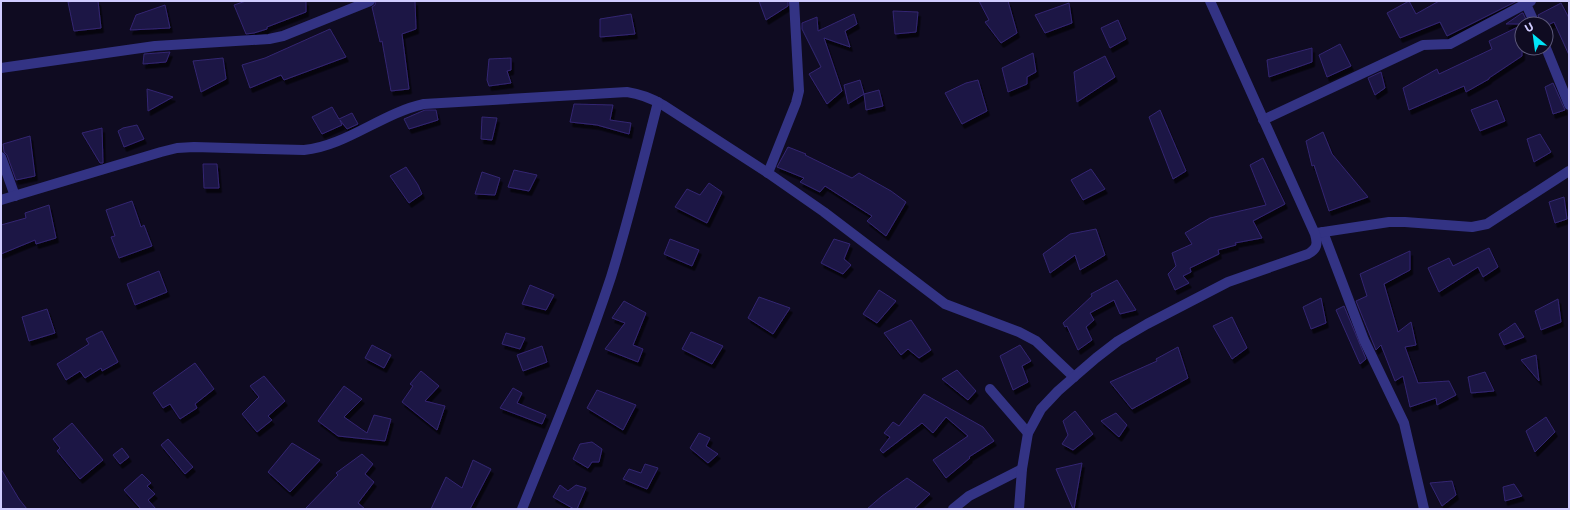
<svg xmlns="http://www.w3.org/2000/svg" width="1570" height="510" viewBox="0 0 1570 510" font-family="Commissioner,sans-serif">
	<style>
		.building { fill: #1e1644; stroke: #332672; filter: url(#shadow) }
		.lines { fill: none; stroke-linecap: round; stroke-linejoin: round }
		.minor { stroke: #333384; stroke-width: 10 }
	</style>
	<defs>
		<filter id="shadow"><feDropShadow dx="2.5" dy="4.5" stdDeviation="0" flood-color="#0009"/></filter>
	</defs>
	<rect width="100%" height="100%" fill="#0f0b21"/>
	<g class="building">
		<polygon points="76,1 98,1 101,28 74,31 68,2"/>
		<polygon points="246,1 306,1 306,12 267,27 267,29 254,33 246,34 234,5"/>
		<polygon points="376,1 415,1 416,29 402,34 409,89 391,91 382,41 380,42 372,7 375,5"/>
		<polygon points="759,1 788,1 788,6 766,20"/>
		<polygon points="979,1 1008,1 1017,33 1001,43 985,22 989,20"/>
		<polygon points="1409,1 1416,14 1439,1 1517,1 1447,36 1440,22 1400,38 1387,13"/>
		<polygon points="1069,3 1072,23 1045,33 1035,15"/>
		<polygon points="1561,3 1569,18 1569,55 1554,22 1546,26 1546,24 1541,24 1538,15"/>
		<polygon points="165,5 170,28 130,30 136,15"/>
		<polygon points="893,11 918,12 916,32 895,34"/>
		<polygon points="1523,13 1528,24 1506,24 1522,13"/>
		<polygon points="631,14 635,34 600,37 600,19"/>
		<polygon points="854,14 857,24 845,31 850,47 824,38 842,91 827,104 809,74 821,67 802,29 802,23 817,17 818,31"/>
		<polygon points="1118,20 1126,39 1110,48 1101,28"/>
		<polygon points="1522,25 1522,56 1489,78 1489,79 1466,92 1464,86 1409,110 1403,88 1437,69 1439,74 1492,49 1489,41"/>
		<polygon points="330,29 346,57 284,80 281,75 250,88 242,65 265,58"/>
		<polygon points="1340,44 1351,66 1327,77 1319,55"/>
		<polygon points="1312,48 1312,62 1269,77 1267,60"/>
		<polygon points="170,52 166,62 143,64 144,54"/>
		<polygon points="1033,53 1036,72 1027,77 1027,84 1008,92 1002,68"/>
		<polygon points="1105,56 1115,77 1077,102 1074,72"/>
		<polygon points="223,58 226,79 201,92 193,61"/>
		<polygon points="511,58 511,70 507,71 511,83 489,86 487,80 489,59"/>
		<polygon points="1381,72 1385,88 1375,95 1368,78"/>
		<polygon points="860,80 864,94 848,104 844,85"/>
		<polygon points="978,80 987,111 962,124 945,93 966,83"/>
		<polygon points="1553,83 1565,110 1553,114 1545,87"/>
		<polygon points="147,89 173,97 148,111"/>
		<polygon points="879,90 883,106 866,110 864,94"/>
		<polygon points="1497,100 1505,121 1480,131 1471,110"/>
		<polygon points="574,104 613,105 610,120 631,123 629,134 597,125 570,122"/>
		<polygon points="332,107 339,119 352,113 358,124 347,129 340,120 342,125 322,134 312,117"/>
		<polygon points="425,110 436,110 438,120 409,129 404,119"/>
		<polygon points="1160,110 1186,171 1173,179 1149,117"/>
		<polygon points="482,117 497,118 492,140 481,139"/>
		<polygon points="137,125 144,139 124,147 118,131 123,128"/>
		<polygon points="102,128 103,163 100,163 82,133"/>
		<polygon points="1323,132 1332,154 1368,197 1329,211 1314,165 1312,166 1306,141"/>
		<polygon points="1540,134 1551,152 1534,162 1527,139"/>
		<polygon points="30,136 35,176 16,180 7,155 4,152 3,144"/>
		<polygon points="788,147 806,154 805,155 852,178 859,173 891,191 906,202 886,236 867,221 872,216 825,186 820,192 800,182 804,178 777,167"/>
		<polygon points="1263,158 1285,204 1253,221 1262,238 1235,243 1236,245 1218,250 1219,254 1190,268 1191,272 1183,276 1189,283 1175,290 1168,274 1176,266 1172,253 1192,244 1185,233 1210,218 1266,205 1250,165"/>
		<polygon points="203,164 217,164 219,188 204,188"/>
		<polygon points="406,167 418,185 422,194 409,203 390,176"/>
		<polygon points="1091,169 1105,189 1083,200 1071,180"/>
		<polygon points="514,170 537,175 529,191 508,187"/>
		<polygon points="482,172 500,178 495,195 475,194"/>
		<polygon points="709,183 722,192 707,223 675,207 687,189 700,195"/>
		<polygon points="1564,197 1567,219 1555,223 1549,202"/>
		<polygon points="132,201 141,227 144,225 152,246 119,258 111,237 115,236 106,210"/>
		<polygon points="49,205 56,238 36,244 35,240 1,254 1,225 26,218 25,213"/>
		<polygon points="1096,229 1105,255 1080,270 1075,255 1050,273 1043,254 1070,234"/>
		<polygon points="670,239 699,250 692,266 664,254"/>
		<polygon points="834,239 850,244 844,259 851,265 843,274 821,263"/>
		<polygon points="1489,248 1498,267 1483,277 1478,267 1439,292 1428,268 1449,258 1453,266"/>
		<polygon points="1410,251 1410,270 1384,284 1398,332 1411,322 1416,345 1405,347 1418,383 1449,381 1456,395 1437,405 1436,398 1410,407 1403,376 1395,381 1381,345 1376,350 1356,301 1367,296 1360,274"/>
		<polygon points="159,271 167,292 135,305 127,284"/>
		<polygon points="1117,280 1136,310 1120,314 1114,300 1090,313 1094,320 1086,327 1092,340 1078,350 1067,326 1065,327 1063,323 1092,296 1091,294"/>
		<polygon points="530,285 554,295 546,310 522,304"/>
		<polygon points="879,290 896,301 877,323 863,314"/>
		<polygon points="759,297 790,308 773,334 748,318"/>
		<polygon points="1321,298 1326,323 1311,329 1303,307"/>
		<polygon points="1558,299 1561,322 1541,330 1535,311"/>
		<polygon points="624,301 646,313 633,345 643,349 638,362 605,349 625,323 612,318"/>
		<polygon points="1344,306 1366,359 1360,364 1336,310"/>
		<polygon points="47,309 55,333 29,341 22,317"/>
		<polygon points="1232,317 1247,348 1232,359 1213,326"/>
		<polygon points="911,320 931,350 919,358 908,349 901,355 884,333"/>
		<polygon points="1515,323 1524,337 1504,345 1499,334"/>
		<polygon points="102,331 118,362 102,371 101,368 85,378 80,371 66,380 57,364 89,344 86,339"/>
		<polygon points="691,332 723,346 712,364 682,349"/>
		<polygon points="506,333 525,338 520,349 502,344"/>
		<polygon points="372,345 391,355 384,368 365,358"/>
		<polygon points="1020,345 1031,361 1022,366 1028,382 1013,390 1000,356"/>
		<polygon points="542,346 547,362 523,371 517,355"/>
		<polygon points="1178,347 1188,378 1132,409 1110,382 1157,361 1156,359"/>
		<polygon points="1536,355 1539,381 1521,360"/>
		<polygon points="195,363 214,389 195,404 197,408 180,419 170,404 163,408 153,393"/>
		<polygon points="957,370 976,391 968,400 942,379"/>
		<polygon points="421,371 439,386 425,401 445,406 437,430 402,402 413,386 410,384"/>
		<polygon points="1485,372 1494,391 1471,393 1468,377"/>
		<polygon points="264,376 285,401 268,416 272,420 257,432 242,414 259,397 250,386"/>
		<polygon points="344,386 362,399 344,417 367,433 374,415 391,419 385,441 338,436 318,421"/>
		<polygon points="513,388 522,393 517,403 546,415 542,424 500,408"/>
		<polygon points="597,390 636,405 623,430 587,408"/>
		<polygon points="924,394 983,427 994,441 969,457 970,458 946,478 933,460 968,436 946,417 933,433 922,423 883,453 880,450 890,437 884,433 893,422 899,426"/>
		<polygon points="1075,411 1093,434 1073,450 1062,444 1068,435 1063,421"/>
		<polygon points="1116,413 1127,425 1119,437 1101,421"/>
		<polygon points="1546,417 1555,432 1535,452 1526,431"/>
		<polygon points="72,423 103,460 80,479 57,451 60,448 53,439"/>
		<polygon points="699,433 710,438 706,446 718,454 708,463 690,448"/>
		<polygon points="168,439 193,467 185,474 161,445"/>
		<polygon points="592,442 602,449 599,462 592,462 588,468 573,459 580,444"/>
		<polygon points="292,443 320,460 290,492 268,472"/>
		<polygon points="122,448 129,457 120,464 113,455"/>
		<polygon points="362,454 373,464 365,474 374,482 358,503 365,509 305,509 338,475 336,473"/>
		<polygon points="473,460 491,469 470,509 431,509 446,477 462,488"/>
		<polygon points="1082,463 1074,509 1073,509 1056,469"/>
		<polygon points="645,464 658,468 647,489 623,479 629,469 641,473"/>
		<polygon points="1,469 19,499 27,509 1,509"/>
		<polygon points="142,474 151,483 147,486 155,494 148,500 156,509 141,509 124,490"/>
		<polygon points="907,478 930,494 914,509 867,509 882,496"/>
		<polygon points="1452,481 1456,495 1442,506 1430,483"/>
		<polygon points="1514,484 1522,496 1505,501 1503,487"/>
		<polygon points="560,485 568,491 576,485 586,488 577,509 574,509 553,497"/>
	</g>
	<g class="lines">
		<g class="minor">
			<polyline points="1526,4 1535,24"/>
			<polyline points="1546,48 1569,105"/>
			<polyline points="1,68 155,46 269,39 283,36 370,1"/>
			<polyline points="1263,120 1423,45 1450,44 1531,1"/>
			<polyline points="1,157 15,196"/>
			<polyline points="768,173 796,103 799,91 794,1"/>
			<path d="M1,200l160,-48 16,-4 17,-1 110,3c42,-4 78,-37 120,-46l203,-12c14,2 24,6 36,13l105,68 56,39 121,92 74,28 17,9 38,36"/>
			<polyline points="1323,232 1364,340 1404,423 1424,509"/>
			<polyline points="1317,233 1389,222 1405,222 1472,227 1487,224 1569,171"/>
			<polyline points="990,389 1028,433"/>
			<path d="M522,509c31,-77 63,-153 89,-232 18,-58 32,-116 47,-175"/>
			<polyline points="953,509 969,496 1022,469"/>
			<path d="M1019,509l3,-40 6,-36 13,-24 17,-18 16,-14 22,-19 22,-17 29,-17 81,-42 80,-28c9,-5 10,-10 7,-20l-105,-233"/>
		</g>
	</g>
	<rect width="1570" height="510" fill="none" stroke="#d0ccff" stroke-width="4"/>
	<g transform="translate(1534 36) rotate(331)"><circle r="19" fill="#0f0b21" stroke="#5c587a"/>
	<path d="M0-3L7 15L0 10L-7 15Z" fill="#00e5f7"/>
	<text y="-6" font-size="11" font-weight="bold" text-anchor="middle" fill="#d0ccff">U</text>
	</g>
</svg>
